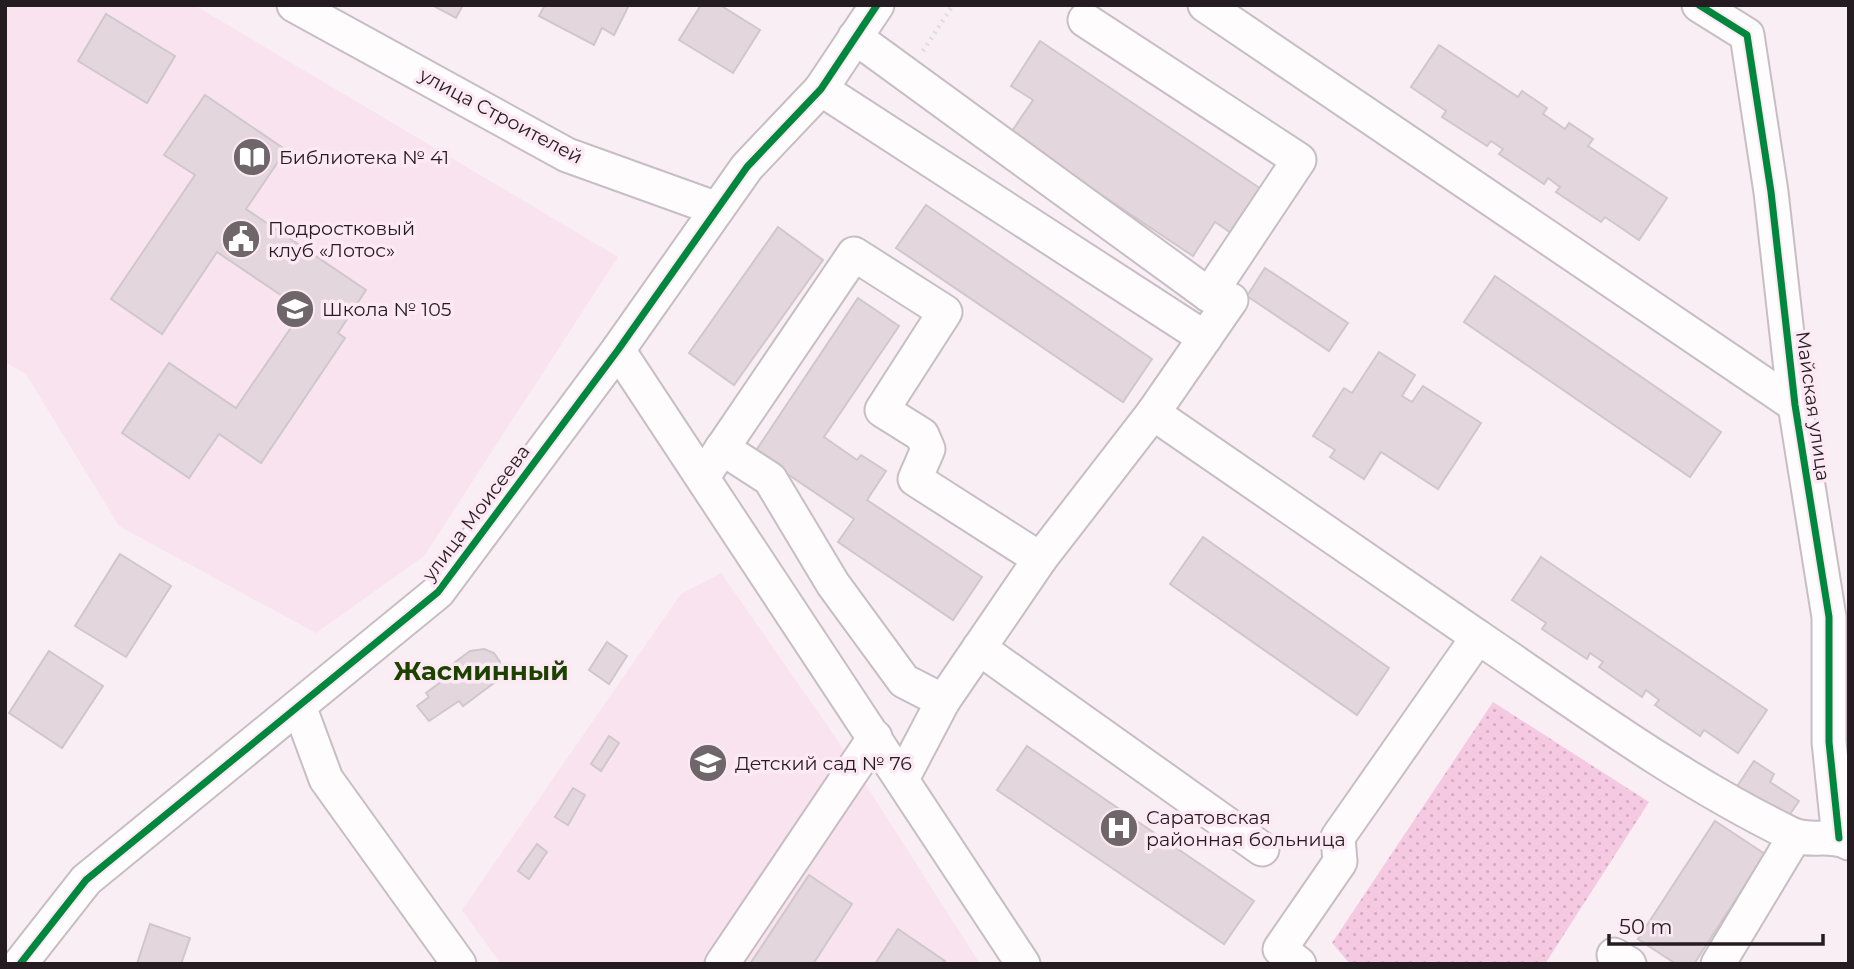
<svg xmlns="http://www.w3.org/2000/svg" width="1854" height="969" viewBox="0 0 1854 969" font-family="Montserrat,sans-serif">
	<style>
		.built { fill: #f9e3ee }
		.park { fill: url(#park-dots) }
		.building { fill: #e4d6dd; stroke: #d0c7cc; stroke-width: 2 }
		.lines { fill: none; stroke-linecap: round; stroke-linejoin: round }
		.minor-casing { stroke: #c7bec3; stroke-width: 37 }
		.path { stroke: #e0dddf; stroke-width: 4.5; stroke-dasharray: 2 5; stroke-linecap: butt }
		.minor { stroke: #fefcfd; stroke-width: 33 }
		.cycleway-casing { stroke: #fde9f3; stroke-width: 11 }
		.cycleway { stroke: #00873e; stroke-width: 7 }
		.labels { text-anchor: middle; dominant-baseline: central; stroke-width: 7; stroke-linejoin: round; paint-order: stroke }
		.street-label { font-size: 19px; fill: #251c21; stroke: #fde9f3 }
		.poi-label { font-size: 19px; fill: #251c21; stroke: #fde9f3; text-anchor: start }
		.district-label { font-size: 26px; font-weight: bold; fill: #1d4200; stroke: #fde9f3 }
	</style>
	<defs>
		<pattern id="park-dots" width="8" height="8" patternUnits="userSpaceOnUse" patternTransform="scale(1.75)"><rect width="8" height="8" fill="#f6c9e2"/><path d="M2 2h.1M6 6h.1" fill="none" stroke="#d3acc2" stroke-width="1.8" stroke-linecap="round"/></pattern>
	</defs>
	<rect width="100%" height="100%" fill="#f8eef3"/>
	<g class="built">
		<polygon points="5,5 194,5 618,257 424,556 316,633 119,526 26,374 5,362"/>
		<polygon points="721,573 838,741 980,964 501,964 462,910 681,594"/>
	</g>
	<polygon class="park" points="1493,702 1649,802 1545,964 1350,964 1332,943"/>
	<g class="building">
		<polygon points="432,5 463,5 456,18"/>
		<polygon points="545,5 629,5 614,35 602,28 594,45 539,16"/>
		<polygon points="701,5 720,5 760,30 733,73 679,40"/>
		<polygon points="106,14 175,56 147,103 78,61"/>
		<polygon points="1040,41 1270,195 1240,239 1215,222 1193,256 1010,134 1033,100 1011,86"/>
		<polygon points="1439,45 1518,97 1522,91 1547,108 1543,114 1565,129 1569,123 1593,139 1588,146 1667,198 1639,240 1605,217 1601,222 1556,192 1560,187 1548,178 1544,184 1499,154 1503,149 1491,141 1487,146 1442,117 1446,111 1411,87"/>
		<polygon points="205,95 286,150 246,209 366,290 338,333 345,338 261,463 219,434 189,478 122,433 169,363 236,408 303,310 217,252 162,334 111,299 195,175 164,155"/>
		<polygon points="926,205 1152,359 1123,402 896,248"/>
		<polygon points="778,227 823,260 734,385 689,353"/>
		<polygon points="1265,268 1348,323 1329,351 1247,296"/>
		<polygon points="1495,276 1721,432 1690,477 1464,322"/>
		<polygon points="858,298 899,326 824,437 857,460 861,455 886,471 867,500 982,577 953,620 838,542 854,519 755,452"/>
		<polygon points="1379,352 1415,375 1402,396 1412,402 1423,386 1481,423 1438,489 1381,452 1364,479 1330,457 1335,450 1313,436 1344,388 1352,393"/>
		<polygon points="1203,537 1389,668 1357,715 1170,584"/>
		<polygon points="120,554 171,586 126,657 75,626"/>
		<polygon points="1541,557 1767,710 1738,753 1704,730 1700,736 1655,705 1659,700 1646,690 1642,697 1599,667 1603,662 1590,653 1587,659 1542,629 1546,623 1512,600"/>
		<polygon points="607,642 627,656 609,684 589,670"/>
		<polygon points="484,649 494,653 500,662 498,680 463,706 459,701 429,721 417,706 429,697 426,693 442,681 438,675 470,651"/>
		<polygon points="49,651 103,686 62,748 9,713"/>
		<polygon points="609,736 619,743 601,771 591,764"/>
		<polygon points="1027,746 1254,901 1224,944 997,790"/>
		<polygon points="1754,761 1774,774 1770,782 1799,801 1786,820 1736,788"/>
		<polygon points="573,788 585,795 568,825 555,817"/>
		<polygon points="1715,821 1765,854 1694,964 1676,964 1638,939"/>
		<polygon points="537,844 547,852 529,879 518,871"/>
		<polygon points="809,875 852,904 813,964 750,964"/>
		<polygon points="150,924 190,938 181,964 137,964"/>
		<polygon points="898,929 945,961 943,964 875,964"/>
	</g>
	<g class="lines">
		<g class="minor-casing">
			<g id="minor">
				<polyline points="294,5 567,155 717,209"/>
				<polyline points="1205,5 1795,405"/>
				<polyline points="1699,5 1747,35 1771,192 1795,405 1829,617 1829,742 1839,838"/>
				<polyline points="1085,20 1299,160 1209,295"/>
				<polyline points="855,37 1209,295 1231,300 1153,413"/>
				<polyline points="821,89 1205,338"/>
				<polyline points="618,350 1023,964"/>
				<polyline points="722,448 770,479 833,584 904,681 943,701"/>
				<polyline points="704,475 854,254 945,312 882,410 922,435 928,449 915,479 1040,559"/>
				<path d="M1478,637c102,69 202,143 313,197 18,9 40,-1 58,9"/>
				<polyline points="979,648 1262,849"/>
				<polyline points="299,706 326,779 459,964"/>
				<polyline points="902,779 943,701 1040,559 1153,413 1478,637 1338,837 1340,862 1280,949 1299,964"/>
				<polyline points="1614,955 1629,964"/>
				<polyline points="20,964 86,880 438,592 618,350 747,167 821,89 877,5"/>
				<polyline points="722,964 875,737"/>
				<polyline points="1718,964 1795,836"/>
			</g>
		</g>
		<polyline class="path" points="923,51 953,5"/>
		<use href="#minor" class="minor"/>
		<g class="cycleway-casing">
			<g id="cycleway">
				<polyline points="1699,5 1747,35 1771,192 1795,405 1829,617 1829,742 1839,838"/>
				<polyline points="20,964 86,880 438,592 618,350 747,167 821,89 877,5"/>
			</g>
		</g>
		<use href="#cycleway" class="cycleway"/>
	</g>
	<defs>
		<g id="library-disc" transform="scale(2.0125)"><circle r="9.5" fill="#6f666a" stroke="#fde9f3"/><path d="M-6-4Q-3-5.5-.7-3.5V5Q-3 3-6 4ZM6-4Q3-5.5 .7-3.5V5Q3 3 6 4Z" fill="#fff"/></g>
		<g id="civic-disc" transform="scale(2.0125)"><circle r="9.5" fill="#6f666a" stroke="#fde9f3"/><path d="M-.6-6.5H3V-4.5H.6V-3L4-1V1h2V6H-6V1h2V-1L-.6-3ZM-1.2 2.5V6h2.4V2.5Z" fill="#fff"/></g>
		<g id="school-disc" transform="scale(2.0125)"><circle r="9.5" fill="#6f666a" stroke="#fde9f3"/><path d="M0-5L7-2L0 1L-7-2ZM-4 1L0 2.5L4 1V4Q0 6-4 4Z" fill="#fff"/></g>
		<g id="hospital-disc" transform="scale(2.0125)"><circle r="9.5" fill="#6f666a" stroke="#fde9f3"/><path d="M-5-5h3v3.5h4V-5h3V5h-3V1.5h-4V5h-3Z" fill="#fff"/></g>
	</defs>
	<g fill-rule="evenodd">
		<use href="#library-disc" x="252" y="157"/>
		<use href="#civic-disc" x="241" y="239"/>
		<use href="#school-disc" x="295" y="309"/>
		<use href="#school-disc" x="708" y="763"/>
		<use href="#hospital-disc" x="1119" y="828"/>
	</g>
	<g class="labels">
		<g class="street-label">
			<text transform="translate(501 116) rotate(28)">улица Строителей</text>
			<text transform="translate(1813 406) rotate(82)">Майская улица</text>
			<text transform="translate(476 513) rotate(-53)">улица Моисеева</text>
		</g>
		<g class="poi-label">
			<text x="279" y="157">Библиотека № 41</text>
			<text x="268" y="228">Подростковый<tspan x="268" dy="22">клуб «Лотос»</tspan></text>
			<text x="322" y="309">Школа № 105</text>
			<text x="735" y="763">Детский сад № 76</text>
			<text x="1146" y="817">Саратовская<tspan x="1146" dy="22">районная больница</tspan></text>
		</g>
		<g class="district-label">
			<text x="481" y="671">Жасминный</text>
		</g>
	</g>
	<rect width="1854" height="969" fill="none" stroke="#251c21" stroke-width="14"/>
	<path d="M1609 934v10h214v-10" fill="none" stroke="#251c21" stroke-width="3.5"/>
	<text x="1619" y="934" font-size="21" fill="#251c21" stroke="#fde9f3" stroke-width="5" paint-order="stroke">50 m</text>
</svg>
